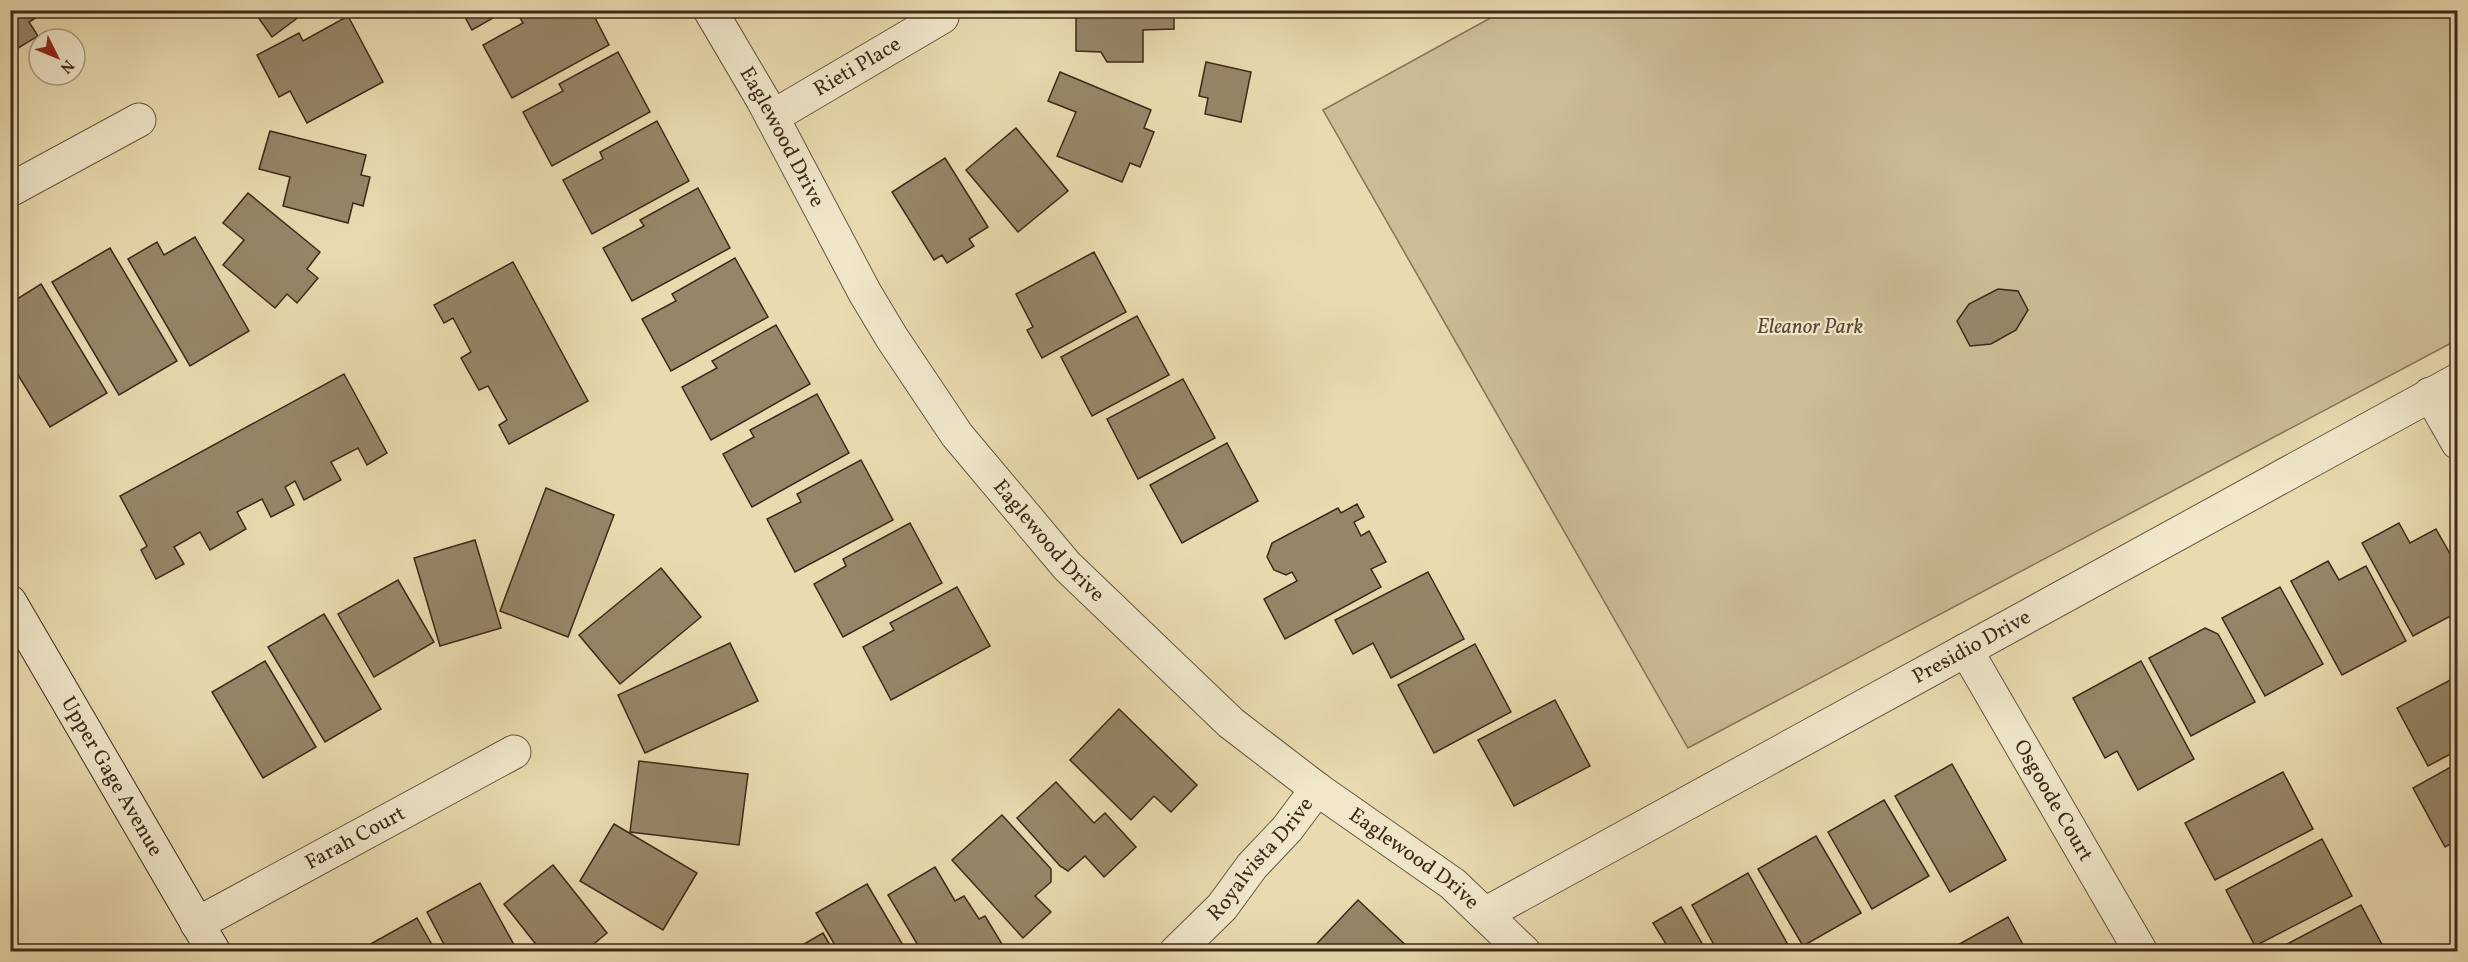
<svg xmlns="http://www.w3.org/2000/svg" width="2468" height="962" viewBox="0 0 2468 962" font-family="Vollkorn,serif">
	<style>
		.green { fill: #ccbd96; stroke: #847358; stroke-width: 1.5 }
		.building { fill: #968668; stroke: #3d291a; stroke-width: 1.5 }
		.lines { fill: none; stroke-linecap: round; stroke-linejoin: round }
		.minor-casing { stroke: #685640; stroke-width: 35 }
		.secondary-casing { stroke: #3d291a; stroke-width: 35 }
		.minor { stroke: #f1e8cc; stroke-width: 33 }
		.secondary { stroke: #f1e8cc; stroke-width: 33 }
		.labels { text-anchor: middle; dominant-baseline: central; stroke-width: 4.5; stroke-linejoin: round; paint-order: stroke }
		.street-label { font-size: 21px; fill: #3d291a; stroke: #f1e8cc }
		.park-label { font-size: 21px; font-style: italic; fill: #5a4733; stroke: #f1e8cc }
	</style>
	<rect width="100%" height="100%" fill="#e9dbb0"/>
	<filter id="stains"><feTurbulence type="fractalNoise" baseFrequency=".00333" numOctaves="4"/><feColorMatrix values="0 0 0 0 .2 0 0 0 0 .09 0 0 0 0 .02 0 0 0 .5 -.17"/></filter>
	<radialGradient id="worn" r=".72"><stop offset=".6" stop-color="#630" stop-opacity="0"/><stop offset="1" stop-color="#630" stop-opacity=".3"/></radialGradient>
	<polygon class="green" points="1503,11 2457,11 2457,340 1688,748 1323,110"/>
	<g class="building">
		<polygon points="10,10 48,10 29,22 38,36 10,53"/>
		<polygon points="253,10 308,10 272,37"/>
		<polygon points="461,10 507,10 472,30"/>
		<polygon points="530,10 591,10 609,45 512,98 483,45 523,23 519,16"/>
		<polygon points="1076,10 1174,10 1174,29 1143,30 1143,62 1107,62 1101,52 1076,51"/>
		<polygon points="348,16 383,82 307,123 290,91 279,97 257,55 299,33 303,41"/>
		<polygon points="618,52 650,112 552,166 523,112 563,91 559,84"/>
		<polygon points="1206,62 1251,72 1241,122 1205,114 1208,98 1199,96"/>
		<polygon points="1060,72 1151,110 1144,128 1154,132 1140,167 1130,163 1122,182 1057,156 1076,112 1048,101"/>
		<polygon points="657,121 689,181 592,234 563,180 603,159 600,152"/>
		<polygon points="1016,128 1068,191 1018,232 966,170"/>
		<polygon points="270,131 366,155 361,175 370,177 363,206 353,203 348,223 283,206 290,177 259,169"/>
		<polygon points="945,158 988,227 969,239 974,246 947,263 942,255 934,260 892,192"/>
		<polygon points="698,188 730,248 632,301 603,248 644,226 640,220"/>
		<polygon points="248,193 320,252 307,269 318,278 297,303 287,294 275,308 223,265 244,240 223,223"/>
		<polygon points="195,237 249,331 190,366 128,259 157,242 164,255"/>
		<polygon points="110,248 177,361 119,395 52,282"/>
		<polygon points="1094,252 1126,312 1042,358 1027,330 1033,327 1016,294"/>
		<polygon points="735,258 768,317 671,371 642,319 676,301 672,294"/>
		<polygon points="513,262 588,401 509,444 499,425 507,420 488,386 479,390 461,358 471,352 453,318 444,323 434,305"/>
		<polygon points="41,284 107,393 50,427 10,362 10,302 14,305 17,299"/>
		<polygon points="1998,289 2018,291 2028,310 2016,330 1991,344 1970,346 1957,321 1969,304"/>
		<polygon points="1137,316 1169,375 1092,416 1061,357"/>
		<polygon points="776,325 810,384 711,440 682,387 717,368 712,361"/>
		<polygon points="344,374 387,453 367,465 358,448 331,462 341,480 304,500 295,481 285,487 294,505 271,517 262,499 237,512 246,529 210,550 200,532 174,547 184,564 156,579 141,550 147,546 120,496"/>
		<polygon points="1183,379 1215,438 1138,479 1107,419"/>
		<polygon points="817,394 849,453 752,507 723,454 754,437 750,430"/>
		<polygon points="1227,443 1258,501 1182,543 1150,485"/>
		<polygon points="861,460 893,520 795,572 767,519 801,502 797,494"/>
		<polygon points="546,488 614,515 568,637 500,611"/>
		<polygon points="1357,504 1364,517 1354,522 1361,536 1369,531 1386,562 1371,569 1381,587 1285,639 1264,599 1297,581 1292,572 1286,575 1274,570 1267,557 1272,543 1338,508 1341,513"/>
		<polygon points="910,523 942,583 843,637 814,584 846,566 843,559"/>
		<polygon points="2399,523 2410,543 2436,529 2458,568 2458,612 2413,636 2362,543"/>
		<polygon points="475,540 501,628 440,646 414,558"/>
		<polygon points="2328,561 2339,580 2366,566 2406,641 2342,675 2291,581"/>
		<polygon points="661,568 701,617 620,684 579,635"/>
		<polygon points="1428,572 1464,639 1391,678 1373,643 1353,654 1335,620"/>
		<polygon points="398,580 434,642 374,677 338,614"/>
		<polygon points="957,587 990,646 891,700 863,647 894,630 890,623"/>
		<polygon points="2280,587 2323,664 2265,696 2222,618"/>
		<polygon points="324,614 381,709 325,742 268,647"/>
		<polygon points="2205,628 2218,634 2255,702 2191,736 2149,658"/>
		<polygon points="730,643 758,701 645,753 618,695"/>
		<polygon points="1475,644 1511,712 1434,753 1398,685"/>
		<polygon points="265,661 316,747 263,778 212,692"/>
		<polygon points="2141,661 2194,759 2138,790 2117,751 2105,758 2073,698"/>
		<polygon points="2458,676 2458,750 2428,766 2397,708"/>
		<polygon points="1555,700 1590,766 1514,806 1478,740"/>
		<polygon points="1119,709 1197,785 1171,812 1154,796 1131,820 1070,760"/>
		<polygon points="639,761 748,774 739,845 630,832"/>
		<polygon points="2458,763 2458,840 2445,847 2413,788"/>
		<polygon points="1952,764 2006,860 1950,892 1895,796"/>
		<polygon points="2283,772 2313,829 2215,880 2185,823"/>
		<polygon points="1056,782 1094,823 1105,813 1136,847 1104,877 1085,856 1068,871 1060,866 1017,818"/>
		<polygon points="1884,800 1929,876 1872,909 1828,832"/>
		<polygon points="1002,815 1051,869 1051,882 1035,896 1051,912 1023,938 952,860"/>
		<polygon points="614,824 697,873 663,930 580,881"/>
		<polygon points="1816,836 1861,913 1803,946 1758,869"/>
		<polygon points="2322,839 2352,896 2255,946 2226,890"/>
		<polygon points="553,865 607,933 584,952 542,952 504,904"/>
		<polygon points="935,867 955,901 964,896 979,919 985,916 1005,949 1001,952 922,952 888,895"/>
		<polygon points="1748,873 1792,952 1718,952 1692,905"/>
		<polygon points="480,883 518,952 448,952 427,912"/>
		<polygon points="867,884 907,952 839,952 816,913"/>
		<polygon points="1358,900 1413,952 1309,952"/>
		<polygon points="2361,905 2386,952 2272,952"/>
		<polygon points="1681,907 1707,952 1654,952 1666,944 1653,923"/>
		<polygon points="2008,917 2027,952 1945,952"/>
		<polygon points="417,918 436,952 360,952 360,950"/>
		<polygon points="823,933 834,952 790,952"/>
	</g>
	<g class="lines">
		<g class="minor-casing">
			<g id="minor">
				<path id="s1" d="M710,10l53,90 102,193 27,45 65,97 110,131 164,157 86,66 136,95 71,68"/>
				<path id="s2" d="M772,117l170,-100"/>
				<polyline points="10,190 139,120"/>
				<polyline points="2430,394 2458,443"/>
				<path id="s3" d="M1966,650l175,302"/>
				<path id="s4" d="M1485,914l973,-534"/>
				<path id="s5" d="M197,924l317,-172"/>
				<path id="s6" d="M1176,952l46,-45 30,-41 35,-37 30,-40"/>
			</g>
		</g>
		<g class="secondary-casing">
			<g id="secondary">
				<path id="s7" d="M10,602l204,350"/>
			</g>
		</g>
		<use href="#minor" class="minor"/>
		<use href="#secondary" class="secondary"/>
	</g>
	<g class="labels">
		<g class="street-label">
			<text stroke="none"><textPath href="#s2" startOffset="99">Rieti Place</textPath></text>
			<text stroke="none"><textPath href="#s1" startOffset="146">Eaglewood Drive</textPath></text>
			<text stroke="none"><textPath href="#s1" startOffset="632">Eaglewood Drive</textPath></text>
			<text stroke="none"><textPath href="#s4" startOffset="555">Presidio Drive</textPath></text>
			<text stroke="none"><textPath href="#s7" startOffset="202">Upper Gage Avenue</textPath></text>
			<text stroke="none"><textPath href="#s3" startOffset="174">Osgoode Court</textPath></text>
			<text stroke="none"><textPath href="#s5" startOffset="180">Farah Court</textPath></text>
			<text stroke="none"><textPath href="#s6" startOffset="126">Royalvista Drive</textPath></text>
			<text stroke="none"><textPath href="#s1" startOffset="1118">Eaglewood Drive</textPath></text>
		</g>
		<g class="park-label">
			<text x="1810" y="327">Eleanor Park</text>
		</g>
	</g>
	<rect width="2468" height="962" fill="none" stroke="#e9dbb0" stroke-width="36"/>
	<rect x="12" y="12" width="2444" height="938" fill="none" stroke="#3d291a" stroke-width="3"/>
	<rect x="18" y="18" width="2432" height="926" fill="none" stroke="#3d291a" stroke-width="1.5"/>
	<g transform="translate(57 57) rotate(133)"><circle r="28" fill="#f1e8cc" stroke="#a99c85" stroke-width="1.5"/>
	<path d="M0-4.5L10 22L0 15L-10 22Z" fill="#8f2418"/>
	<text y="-9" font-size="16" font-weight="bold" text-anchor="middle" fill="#3d291a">N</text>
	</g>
	<rect width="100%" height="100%" filter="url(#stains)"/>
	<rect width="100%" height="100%" fill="url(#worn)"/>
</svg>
